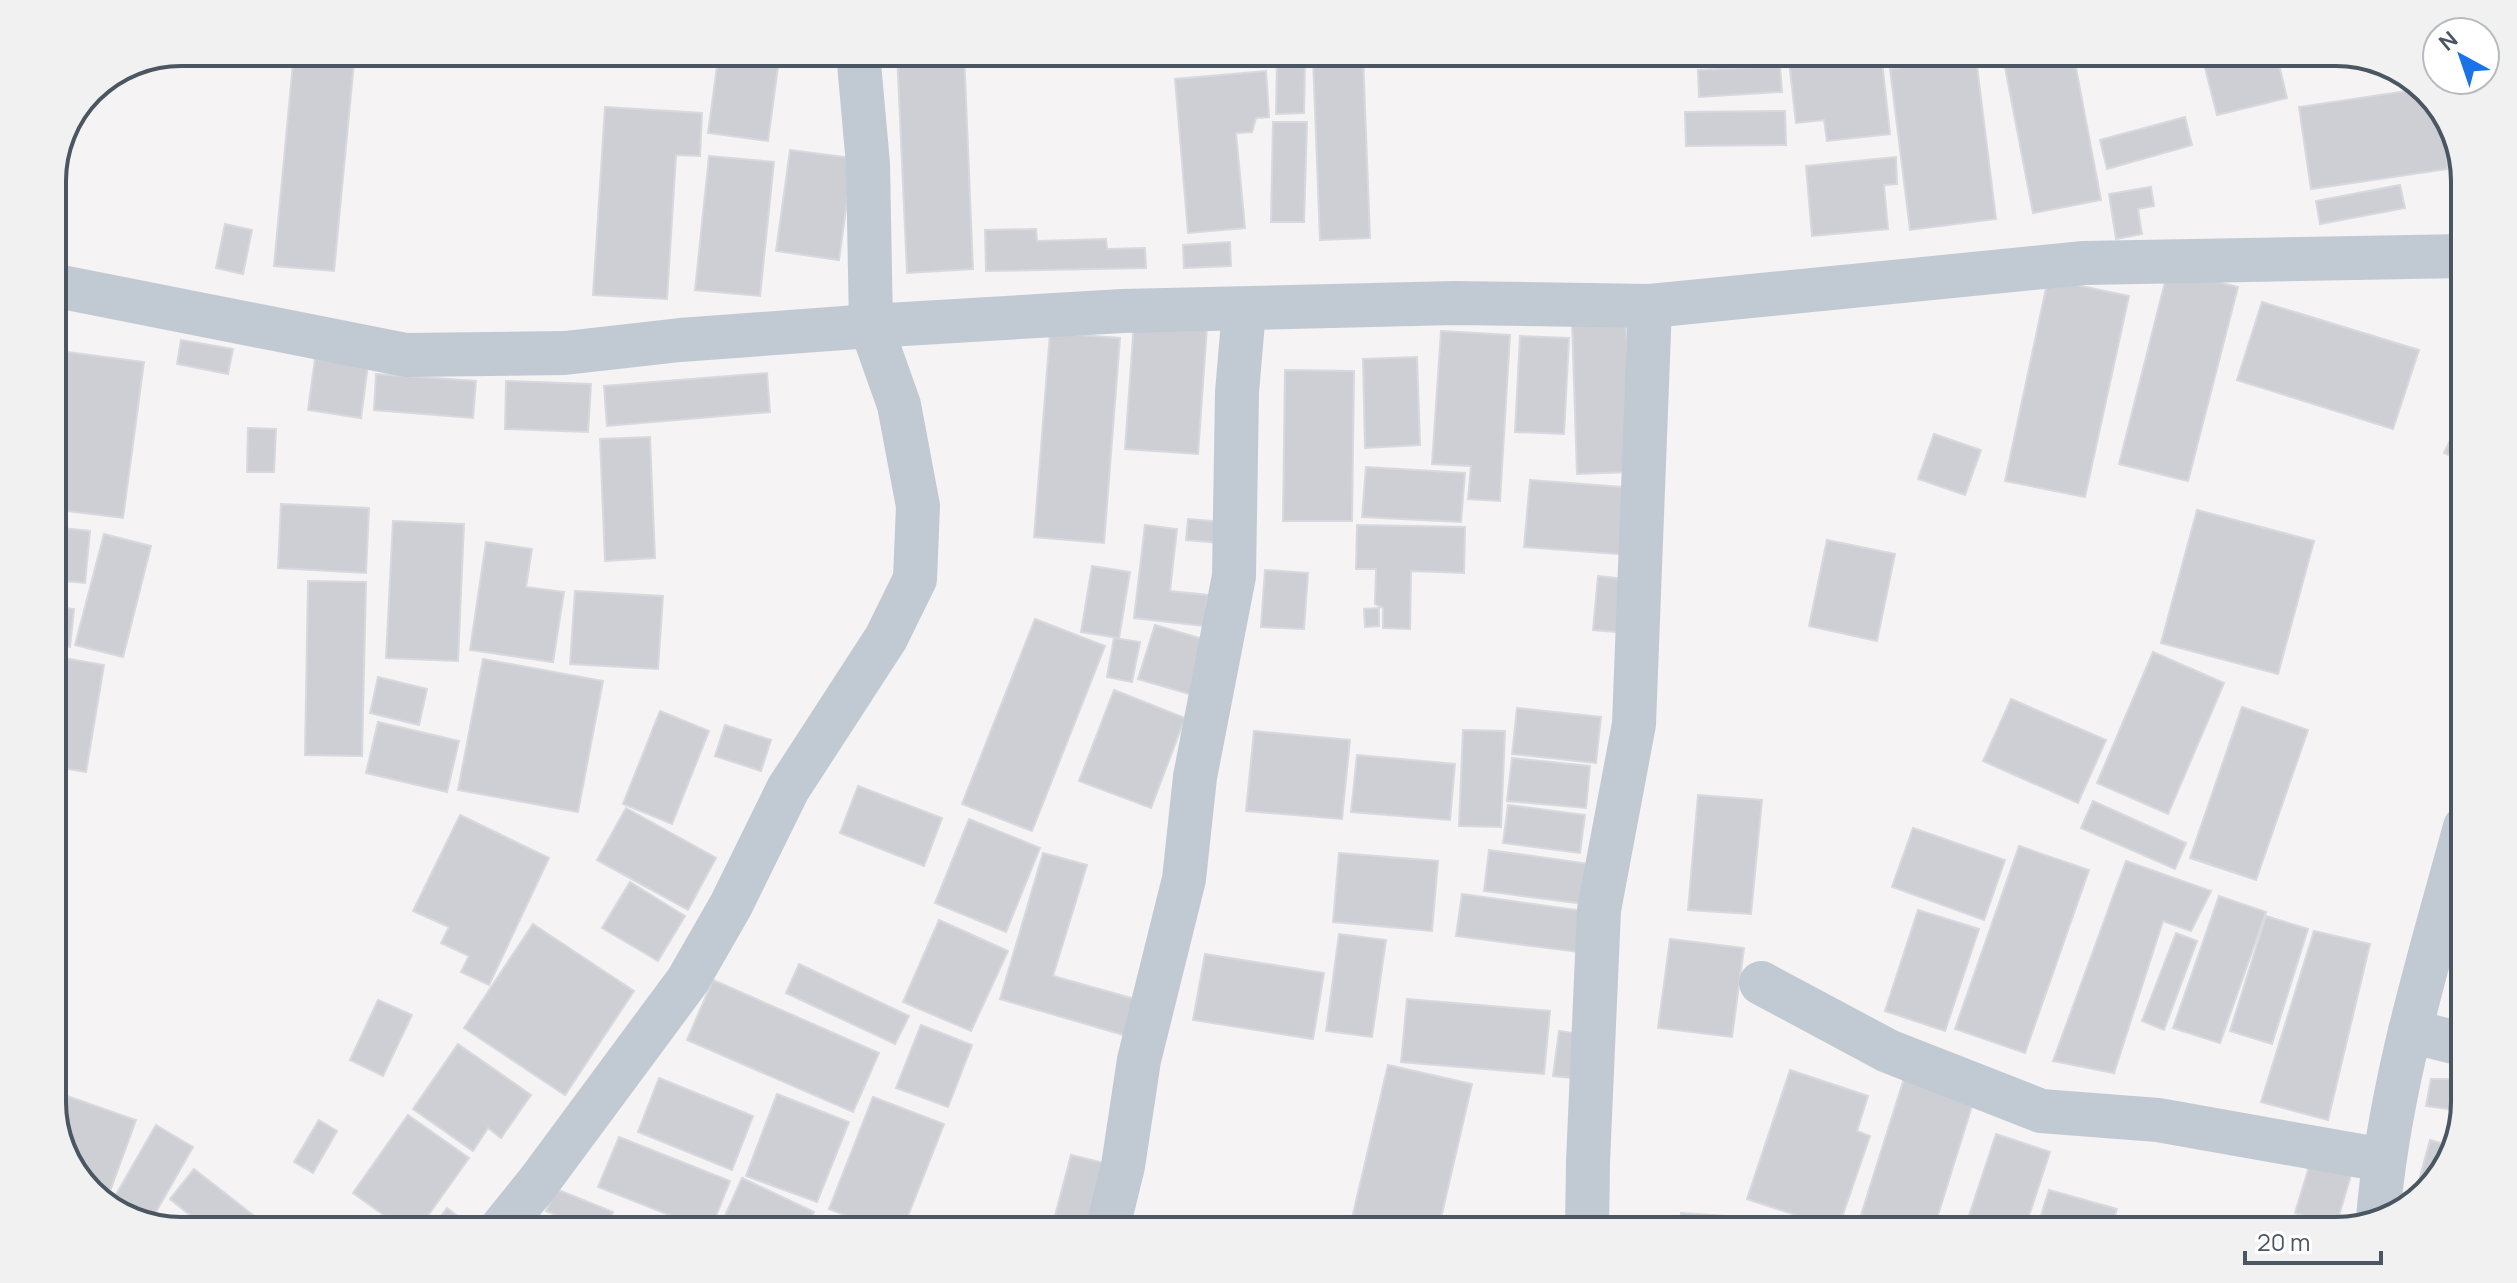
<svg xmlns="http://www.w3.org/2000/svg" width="2517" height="1283" viewBox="0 0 2517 1283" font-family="Manrope,sans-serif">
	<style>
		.building { fill: #cdcfd5; stroke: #d7d9de; stroke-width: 2 }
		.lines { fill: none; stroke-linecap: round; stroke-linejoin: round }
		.street { stroke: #c1cad2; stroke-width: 44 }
		.rim { fill: none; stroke: #4a5661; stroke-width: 4 }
	</style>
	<rect width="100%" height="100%" fill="#f5f3f3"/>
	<g class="building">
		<polygon points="294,52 355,52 334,271 274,266"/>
		<polygon points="719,52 764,52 763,57 779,59 768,141 708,133"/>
		<polygon points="897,52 964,52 973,269 907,273"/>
		<polygon points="1881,52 1890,134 1827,141 1824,120 1796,123 1789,61"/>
		<polygon points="2027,52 2073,52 2101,200 2033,213 2003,57"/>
		<polygon points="2201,52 2276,52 2287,98 2217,115"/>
		<polygon points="2301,52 2336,52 2352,56 2303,64"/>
		<polygon points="1363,56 1370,238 1320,240 1313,58"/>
		<polygon points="1976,58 1996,219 1910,230 1890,69"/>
		<polygon points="1277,61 1305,61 1304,113 1276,114"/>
		<polygon points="1780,66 1782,92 1699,97 1698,70"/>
		<polygon points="1266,71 1269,117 1256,118 1252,132 1236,133 1245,228 1188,233 1175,79"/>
		<polygon points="2420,89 2440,107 2448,169 2311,189 2299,107"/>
		<polygon points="605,107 702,113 700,156 676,155 667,299 593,295"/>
		<polygon points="1785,111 1786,145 1686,146 1685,112"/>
		<polygon points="2185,117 2192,145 2107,169 2100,140"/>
		<polygon points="1273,122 1307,122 1304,222 1271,222"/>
		<polygon points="790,150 853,158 839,260 776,251"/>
		<polygon points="709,156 774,162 760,296 695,290"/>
		<polygon points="1896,157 1897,184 1884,185 1888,229 1812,236 1806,166"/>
		<polygon points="2400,185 2405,208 2320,224 2316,201"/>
		<polygon points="2151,187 2154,206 2138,209 2142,234 2116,239 2109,194"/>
		<polygon points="225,224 252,230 243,274 216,268"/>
		<polygon points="1036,229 1037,241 1106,239 1107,249 1145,248 1146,268 986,271 985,230"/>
		<polygon points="1230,242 1231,266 1184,268 1183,245"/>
		<polygon points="2168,270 2238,287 2188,481 2119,464"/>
		<polygon points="2048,279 2129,296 2085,497 2005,481"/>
		<polygon points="2262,302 2419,350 2393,429 2237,380"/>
		<polygon points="1626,319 1631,472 1577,474 1572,321"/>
		<polygon points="1134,322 1207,327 1198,454 1125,449"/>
		<polygon points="1441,331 1510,335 1500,501 1468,499 1471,466 1432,464"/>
		<polygon points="1050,333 1120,338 1104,543 1034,537"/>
		<polygon points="1520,336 1569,338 1564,434 1515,432"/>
		<polygon points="181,340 233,349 228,374 177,364"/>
		<polygon points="52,350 144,362 123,518 52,509"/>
		<polygon points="1417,357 1420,445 1365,448 1363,359"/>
		<polygon points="315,359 368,365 361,418 308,410"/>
		<polygon points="1285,370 1354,371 1352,521 1283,521"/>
		<polygon points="767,373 770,412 607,426 604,386"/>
		<polygon points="376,374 476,381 473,418 374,410"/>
		<polygon points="506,381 591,384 588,432 505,429"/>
		<polygon points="2465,382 2465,411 2454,406"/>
		<polygon points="2461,417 2465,419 2465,462 2444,453"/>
		<polygon points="248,428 276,429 274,472 247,472"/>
		<polygon points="1934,434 1981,450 1965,495 1918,479"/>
		<polygon points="650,437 655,558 605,561 600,439"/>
		<polygon points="1366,467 1465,473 1461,522 1362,517"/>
		<polygon points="1530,480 1635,488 1631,555 1524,547"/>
		<polygon points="281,504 369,508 366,573 278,568"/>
		<polygon points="2197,510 2314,541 2278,674 2161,643"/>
		<polygon points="1188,519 1222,522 1220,543 1186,540"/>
		<polygon points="393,521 464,524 458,661 386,658"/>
		<polygon points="1145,525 1177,529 1170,591 1208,595 1204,626 1134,618"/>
		<polygon points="1357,525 1465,527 1464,573 1411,571 1410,629 1383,628 1383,608 1375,604 1376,569 1356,569"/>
		<polygon points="52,527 90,531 85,583 52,580"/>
		<polygon points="104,534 151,546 123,657 75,645"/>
		<polygon points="1827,540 1895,554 1877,641 1809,626"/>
		<polygon points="486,542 532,549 526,587 564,592 553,662 470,650"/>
		<polygon points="1092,566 1130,572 1119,638 1081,632"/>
		<polygon points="1265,570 1308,573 1304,629 1261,627"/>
		<polygon points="1598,576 1634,580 1628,633 1593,630"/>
		<polygon points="308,581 366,582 362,756 305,755"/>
		<polygon points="575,591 663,596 658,669 570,664"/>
		<polygon points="52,606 74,609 70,647 52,645"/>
		<polygon points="1379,608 1379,626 1365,627 1364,609"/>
		<polygon points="1035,619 1105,646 1032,831 962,804"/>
		<polygon points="1155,625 1213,642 1196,696 1138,679"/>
		<polygon points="1114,638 1140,642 1132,682 1107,677"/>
		<polygon points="2153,652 2224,683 2168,814 2097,783"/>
		<polygon points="52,656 104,665 86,772 52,766"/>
		<polygon points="483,659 603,681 578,812 458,790"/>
		<polygon points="378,677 427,689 419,725 370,713"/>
		<polygon points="1114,690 1185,718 1151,808 1079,781"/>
		<polygon points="2011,699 2106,740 2078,803 1983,761"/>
		<polygon points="2242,707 2308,730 2256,880 2190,858"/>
		<polygon points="1517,708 1601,717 1596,763 1512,754"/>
		<polygon points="660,711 709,731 672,824 623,804"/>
		<polygon points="378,722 459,741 447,792 366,773"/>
		<polygon points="725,725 771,740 761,771 715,756"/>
		<polygon points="1463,730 1505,731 1501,827 1459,826"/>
		<polygon points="1254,731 1350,740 1342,819 1246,811"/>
		<polygon points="1357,755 1455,764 1450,820 1351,812"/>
		<polygon points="1512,758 1590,766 1586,808 1507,801"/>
		<polygon points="858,786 942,818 924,866 840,833"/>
		<polygon points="1698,795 1762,800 1751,914 1688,910"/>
		<polygon points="2093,801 2186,843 2175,869 2081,828"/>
		<polygon points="52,805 57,806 52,835"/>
		<polygon points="1508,805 1585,815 1580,853 1503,843"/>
		<polygon points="626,808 716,858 688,910 597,860"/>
		<polygon points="460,815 549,858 489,985 461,972 469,956 441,943 449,927 413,911"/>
		<polygon points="969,819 1040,848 1006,932 935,903"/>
		<polygon points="1913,828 2005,860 1984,920 1892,887"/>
		<polygon points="2019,846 2089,870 2025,1053 1955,1029"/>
		<polygon points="1489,850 1590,864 1584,904 1484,891"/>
		<polygon points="1043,853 1087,865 1053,976 1138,1000 1127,1036 1000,999"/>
		<polygon points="1339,853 1438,861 1432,931 1333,922"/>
		<polygon points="2126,861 2211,891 2191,931 2163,921 2114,1073 2053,1061"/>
		<polygon points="630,882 685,916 658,961 602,928"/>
		<polygon points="1462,894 1584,911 1578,952 1456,936"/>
		<polygon points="2219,896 2266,912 2220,1043 2173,1028"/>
		<polygon points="1918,910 1979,929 1945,1031 1885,1011"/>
		<polygon points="2266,916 2308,929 2272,1044 2230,1031"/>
		<polygon points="939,920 1008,951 971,1031 903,1002"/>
		<polygon points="533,924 634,991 565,1095 464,1028"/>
		<polygon points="2314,931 2370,944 2328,1120 2261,1102"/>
		<polygon points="2176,933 2197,941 2164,1030 2142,1021"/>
		<polygon points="1339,934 1386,940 1372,1037 1326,1031"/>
		<polygon points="1670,939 1744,948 1732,1037 1658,1028"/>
		<polygon points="1205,954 1324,973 1313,1039 1193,1020"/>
		<polygon points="799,964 909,1016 895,1044 786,993"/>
		<polygon points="713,980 879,1053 853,1112 687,1040"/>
		<polygon points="1407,999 1550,1011 1544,1074 1401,1062"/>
		<polygon points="378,1000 412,1015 383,1076 350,1060"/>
		<polygon points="921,1025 972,1045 948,1107 896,1088"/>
		<polygon points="1559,1031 1587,1035 1581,1079 1553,1076"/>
		<polygon points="458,1044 531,1095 501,1138 488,1128 473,1151 413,1109"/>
		<polygon points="2456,1050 2465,1050 2463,1111 2426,1106 2431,1079 2457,1079"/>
		<polygon points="1388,1065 1472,1084 1438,1231 1349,1231"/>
		<polygon points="1907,1069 1977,1090 1933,1231 1856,1231"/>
		<polygon points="1790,1070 1868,1096 1857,1131 1870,1136 1838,1229 1747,1199"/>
		<polygon points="659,1078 753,1116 732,1170 638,1132"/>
		<polygon points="777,1094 849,1122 817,1202 746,1176"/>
		<polygon points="67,1096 136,1120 106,1202 74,1174 57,1124"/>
		<polygon points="873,1097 944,1124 902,1231 885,1231 829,1209"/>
		<polygon points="408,1115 469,1158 417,1231 406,1231 353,1193"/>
		<polygon points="319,1120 337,1131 313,1173 294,1162"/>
		<polygon points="156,1125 193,1147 149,1224 124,1218 110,1205"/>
		<polygon points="1996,1134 2050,1152 2024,1231 1964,1231"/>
		<polygon points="619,1137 730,1181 710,1231 598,1187"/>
		<polygon points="2430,1140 2455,1147 2452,1159 2413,1203"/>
		<polygon points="1071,1155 1104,1163 1087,1231 1051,1231"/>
		<polygon points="2311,1160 2352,1172 2336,1225 2295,1213"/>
		<polygon points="194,1169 271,1229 210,1231 170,1199"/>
		<polygon points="742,1178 814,1212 805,1231 718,1231"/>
		<polygon points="556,1189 613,1212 605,1231 594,1231 546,1211"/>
		<polygon points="2049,1190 2117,1209 2110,1231 2036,1231"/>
		<polygon points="447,1208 473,1228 471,1231 430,1231"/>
		<polygon points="1681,1213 1725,1216 1724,1231 1680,1231"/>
		<polygon points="1485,1221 1532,1231 1483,1231"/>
		<polygon points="1751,1224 1774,1231 1749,1231"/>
	</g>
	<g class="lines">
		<g class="street">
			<polyline points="52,285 406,355 565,353 680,340 871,326 1122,311 1455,303 1650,306 2084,263 2465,256"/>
			<polyline points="1761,983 1888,1051 2041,1111 2158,1120 2383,1160"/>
			<polyline points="2410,1031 2465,1045"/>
			<path d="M2378,1218c11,-133 52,-262 87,-391"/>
			<polyline points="499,1231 540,1180 688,980 731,905 788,789 886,638 915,579 918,506 899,405 871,326 868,164 858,52"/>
			<polyline points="1107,1231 1123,1166 1139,1060 1184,879 1195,777 1234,576 1237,392 1244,310"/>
			<polyline points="1587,1231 1588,1162 1599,910 1634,724 1650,306"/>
		</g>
	</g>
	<path d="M0 0H2517V1283H0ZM181 66H2336A115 115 0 0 1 2451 181V1102A115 115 0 0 1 2336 1217H181A115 115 0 0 1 66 1102V181A115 115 0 0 1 181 66Z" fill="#f1f1f2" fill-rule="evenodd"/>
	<path class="rim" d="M181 66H2336A115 115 0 0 1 2451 181V1102A115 115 0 0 1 2336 1217H181A115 115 0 0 1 66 1102V181A115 115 0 0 1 181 66Z"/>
	<g transform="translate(2461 56) rotate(320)"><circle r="38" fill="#ffffff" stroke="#b7bbc0" stroke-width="2"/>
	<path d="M0-6L14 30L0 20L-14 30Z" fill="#1a73e8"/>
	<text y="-12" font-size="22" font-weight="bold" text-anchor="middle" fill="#4a5661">N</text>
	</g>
	<path d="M2245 1251v12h136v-12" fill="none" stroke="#4a5661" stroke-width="4"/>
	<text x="2257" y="1251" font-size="24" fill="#4a5661" stroke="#ffffff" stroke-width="6" paint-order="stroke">20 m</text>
</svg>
